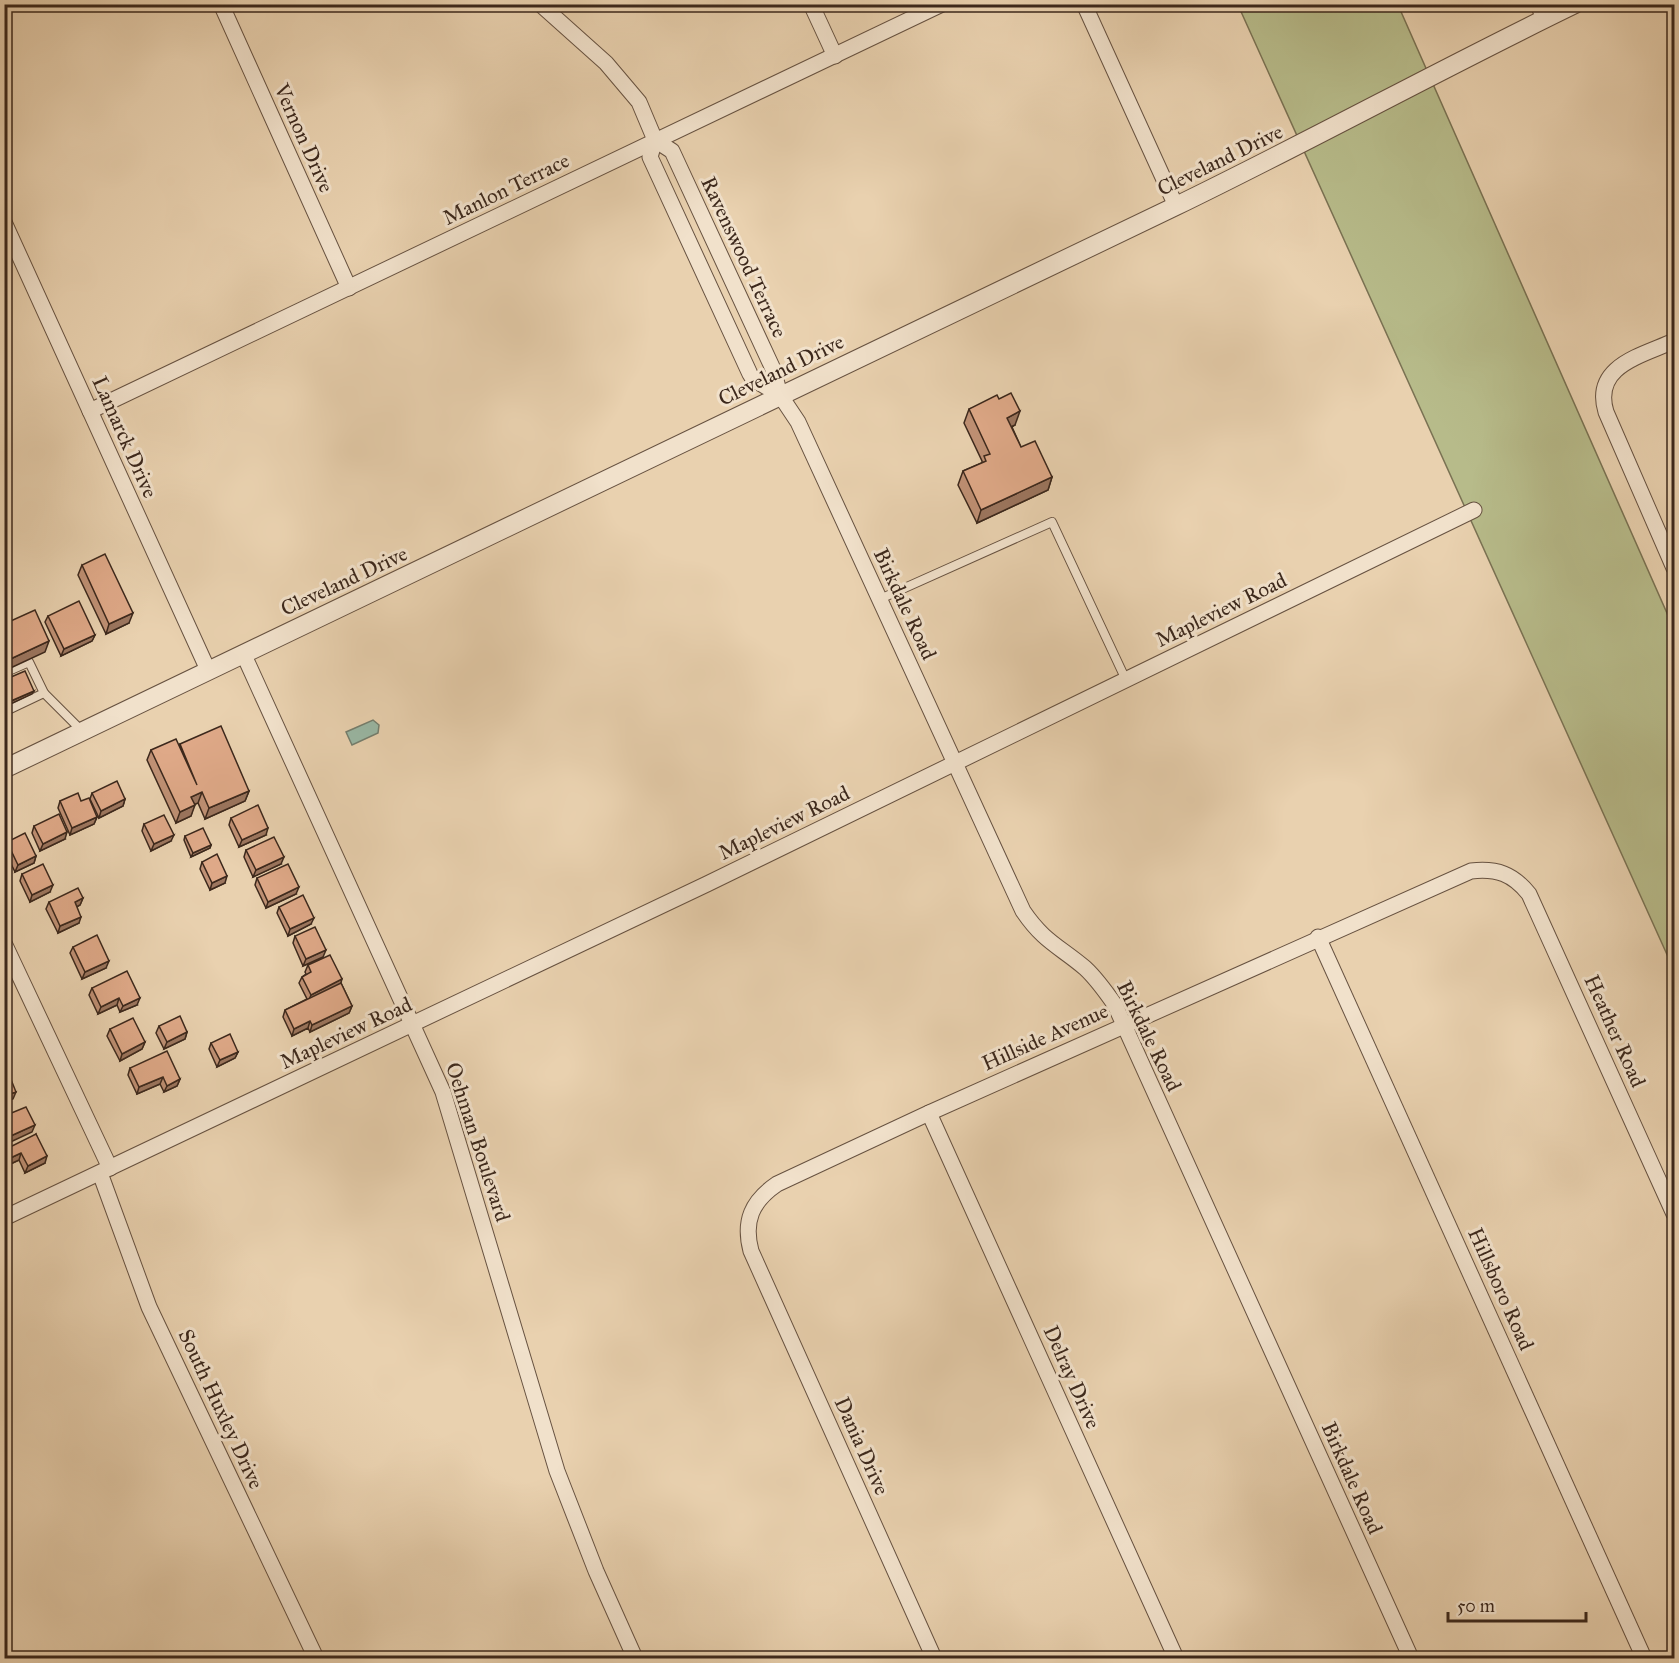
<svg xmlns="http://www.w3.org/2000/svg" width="1679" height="1663" viewBox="0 0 1679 1663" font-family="'IM FELL Great Primer',serif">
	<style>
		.green { fill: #b7bb8a; stroke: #7a7253; stroke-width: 1.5 }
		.water { fill: #99b8a5; stroke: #747e6e; stroke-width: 1.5 }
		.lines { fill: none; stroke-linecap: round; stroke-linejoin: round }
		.service-casing { stroke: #675241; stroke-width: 10 }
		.minor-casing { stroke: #675241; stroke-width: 17 }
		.tertiary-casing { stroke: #675241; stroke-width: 20 }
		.service { stroke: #f1e1cb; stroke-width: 8 }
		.minor { stroke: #f1e1cb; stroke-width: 15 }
		.tertiary { stroke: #f1e1cb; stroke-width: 18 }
		.wall { fill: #c09175; stroke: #3c281c; stroke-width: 1.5 }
		.shaded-wall { fill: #9c765f; stroke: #3c281c; stroke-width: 1.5 }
		.building { fill: #dfa988; stroke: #3c281c; stroke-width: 1.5 }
		.labels { text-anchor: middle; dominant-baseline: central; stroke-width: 6; stroke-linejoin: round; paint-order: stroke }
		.street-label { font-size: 21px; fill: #3c281c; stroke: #f1e1cb }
	</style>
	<rect width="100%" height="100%" fill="#e9d1af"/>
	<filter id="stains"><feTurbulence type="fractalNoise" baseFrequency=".00333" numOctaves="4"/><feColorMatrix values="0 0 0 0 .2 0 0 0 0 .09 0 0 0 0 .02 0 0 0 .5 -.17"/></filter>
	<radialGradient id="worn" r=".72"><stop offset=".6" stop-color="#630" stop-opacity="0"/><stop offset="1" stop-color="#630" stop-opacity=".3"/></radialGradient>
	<polygon class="green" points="1238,5 1398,5 1674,629 1674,970"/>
	<polygon class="water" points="373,720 379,725 378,733 352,745 346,732"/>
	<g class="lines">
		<g class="service-casing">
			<g id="service">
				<polyline points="880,599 1052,522 1126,680"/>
				<polyline points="4,673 29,662 44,693"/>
				<polyline points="4,712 44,693 82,731"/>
			</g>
		</g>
		<g class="minor-casing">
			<g id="minor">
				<polyline points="221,4 349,288"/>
				<path d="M540,4l66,59 33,39 16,38 -5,17 100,217 3,5 27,16 18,27 225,489c21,31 36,35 62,57 12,11 21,24 30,37l296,653"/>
				<polyline points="811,4 835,56"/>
				<polyline points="1084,4 1176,206"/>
				<polyline points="1538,4 1544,19"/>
				<polyline points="655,140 672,151 773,369 780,395"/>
				<polyline points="4,222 208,670"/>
				<path d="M1674,341c-33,15 -82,25 -68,71l68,156"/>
				<polyline points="90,411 942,4"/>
				<polyline points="243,653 443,1092 557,1471 596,1571 635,1658"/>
				<polyline points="1318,937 1644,1658"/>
				<polyline points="4,943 110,1168"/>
				<polyline points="929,1113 1176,1658"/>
				<polyline points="100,1173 149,1307 316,1658"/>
				<polyline points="4,1218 707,884 1474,510"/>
				<path d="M934,1658l-183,-407c-8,-30 1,-50 26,-67l152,-71 542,-242c26,-3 42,3 58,23l145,320"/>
			</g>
		</g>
		<g class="tertiary-casing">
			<path id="tertiary" d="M4,769l1172,-563c134,-65 265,-137 399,-202"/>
		</g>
		<use href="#service" class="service"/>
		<use href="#minor" class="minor"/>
		<use href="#tertiary" class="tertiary"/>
	</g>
	<g class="wall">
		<polygon points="999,399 1015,425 1012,427 1021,447 1052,477 1048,490 977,523 958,485 963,471 982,463 982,461 964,423 969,409"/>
		<polygon points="82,565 129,623 106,634 78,575"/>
		<polygon points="48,616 95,635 92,641 61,656 45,622"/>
		<polygon points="180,744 249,791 245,801 205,819 198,803 194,804 191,816 176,823 147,760 151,750 179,747"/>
		<polygon points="92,793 125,799 123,806 99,818 90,799"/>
		<polygon points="60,801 81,801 97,817 94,824 70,835 58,808"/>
		<polygon points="231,818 266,835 239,847 229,825"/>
		<polygon points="144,824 171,841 151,851 142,831"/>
		<polygon points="34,826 65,839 40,851 32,833"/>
		<polygon points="185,836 211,845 210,848 191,857 184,840"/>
		<polygon points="7,842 36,856 34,863 15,872 4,849"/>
		<polygon points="246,850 281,864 253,877 244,857"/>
		<polygon points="202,862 225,883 210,890 200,869"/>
		<polygon points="22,874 50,892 30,902 20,881"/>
		<polygon points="257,878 296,894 266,908 255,885"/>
		<polygon points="83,898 80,905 77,907 79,923 58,933 46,909 49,902"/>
		<polygon points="279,907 311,924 288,936 277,913"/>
		<polygon points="295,936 323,957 303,966 293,943"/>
		<polygon points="73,947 106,968 82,979 70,953"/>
		<polygon points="308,965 341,983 352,1006 349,1013 310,1032 308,1028 292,1036 283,1017 285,1010 307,999 299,983 302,977 306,974 305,972"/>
		<polygon points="92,988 137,1005 120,1012 117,1005 98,1014 89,995"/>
		<polygon points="159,1026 187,1032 185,1039 164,1049 156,1033"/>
		<polygon points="110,1029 145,1042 142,1049 120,1061 107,1036"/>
		<polygon points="211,1043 238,1052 235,1058 217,1067 209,1049"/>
		<polygon points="130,1068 180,1079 177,1086 164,1092 160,1084 137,1094 128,1075"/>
		<polygon points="36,1134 45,1163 25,1173 19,1160 4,1167"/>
	</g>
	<g class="shaded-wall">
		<polygon points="1020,411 1015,425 1002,431 1007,418"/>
		<polygon points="1052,477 1048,490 977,523 981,510"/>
		<polygon points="133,613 129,623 106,634 109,624"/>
		<polygon points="95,635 92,641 61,656 64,649"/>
		<polygon points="49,641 45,652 4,671 4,662"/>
		<polygon points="34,691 32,694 4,707 4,704"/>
		<polygon points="249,791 245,801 205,819 209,808"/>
		<polygon points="202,792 198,803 187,808 191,797"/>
		<polygon points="125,799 123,806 99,818 101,811"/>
		<polygon points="195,805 191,816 176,823 180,812"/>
		<polygon points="97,817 94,824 70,835 72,828"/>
		<polygon points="268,828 266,835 239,847 242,840"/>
		<polygon points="67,832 65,839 40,851 43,844"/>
		<polygon points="174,835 171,841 151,851 154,844"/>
		<polygon points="211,845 210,848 191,857 193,853"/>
		<polygon points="36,856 34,863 15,872 18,865"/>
		<polygon points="284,857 281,864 253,877 256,870"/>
		<polygon points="227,876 225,883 210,890 212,883"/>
		<polygon points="53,885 50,892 30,902 32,895"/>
		<polygon points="299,887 296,894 266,908 268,902"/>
		<polygon points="83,898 80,905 72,909 75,902"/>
		<polygon points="81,917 79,923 58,933 60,926"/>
		<polygon points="314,918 311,924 288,936 290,929"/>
		<polygon points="326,950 323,957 303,966 306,959"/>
		<polygon points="109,961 106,968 82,979 85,972"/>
		<polygon points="342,979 340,986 308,1002 311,995"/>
		<polygon points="119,998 117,1005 98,1014 101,1007"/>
		<polygon points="140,998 137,1005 120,1012 123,1006"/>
		<polygon points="352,1006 349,1013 310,1032 312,1025"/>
		<polygon points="310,1021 308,1028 292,1036 294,1029"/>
		<polygon points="187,1032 185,1039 164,1049 167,1042"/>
		<polygon points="145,1042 142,1049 120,1061 122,1054"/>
		<polygon points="238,1052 235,1058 217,1067 220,1060"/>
		<polygon points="8,1058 6,1065 4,1065 4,1060"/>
		<polygon points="163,1077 160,1084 137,1094 139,1087"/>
		<polygon points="180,1079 177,1086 164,1092 167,1086"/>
		<polygon points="16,1092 13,1099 4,1102 4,1096"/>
		<polygon points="35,1125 32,1132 4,1145 4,1139"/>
		<polygon points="21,1153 19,1160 4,1167 4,1161"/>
		<polygon points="47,1156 45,1163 25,1173 28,1166"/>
	</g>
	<g class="building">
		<polygon points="1011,393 1020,411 1007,418 1021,447 1035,441 1052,477 981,510 963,471 986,461 984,456 990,454 969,409 997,395 999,399"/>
		<polygon points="105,554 133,613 109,624 82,565"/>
		<polygon points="79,601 95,635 64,649 48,616"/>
		<polygon points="35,610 49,641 4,662 4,624"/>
		<polygon points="25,671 34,691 4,704 4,680"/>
		<polygon points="221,726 249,791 209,808 202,792 191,797 195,805 180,812 151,750 176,739 197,785 180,744"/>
		<polygon points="117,781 125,799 101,811 92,793"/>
		<polygon points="78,793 81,801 89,798 97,817 72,828 60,801"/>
		<polygon points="258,805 268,828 242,840 231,818"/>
		<polygon points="59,814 67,832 43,844 34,826"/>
		<polygon points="164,815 174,835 154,844 144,824"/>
		<polygon points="203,828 211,845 193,853 185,836"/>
		<polygon points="25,833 36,856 18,865 7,842"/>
		<polygon points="274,837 284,857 256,870 246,850"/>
		<polygon points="217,854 227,876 212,883 202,862"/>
		<polygon points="43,864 53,885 32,895 22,874"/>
		<polygon points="288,864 299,887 268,902 257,878"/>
		<polygon points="78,888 83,898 75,902 81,917 60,926 49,902"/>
		<polygon points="303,895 314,918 290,929 279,907"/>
		<polygon points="315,927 326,950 306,959 295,936"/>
		<polygon points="97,935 109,961 85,972 73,947"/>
		<polygon points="330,955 342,979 311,995 302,977 311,972 308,965"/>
		<polygon points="127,971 140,998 123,1006 119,998 101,1007 92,988"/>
		<polygon points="341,983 352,1006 312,1025 310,1021 294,1029 285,1010"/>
		<polygon points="180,1016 187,1032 167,1042 159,1026"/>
		<polygon points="133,1018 145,1042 122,1054 110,1029"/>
		<polygon points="230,1034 238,1052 220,1060 211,1043"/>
		<polygon points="4,1050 8,1058 4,1060"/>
		<polygon points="167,1051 180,1079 167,1086 163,1077 139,1087 130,1068"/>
		<polygon points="8,1072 16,1092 4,1096 4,1073"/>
		<polygon points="26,1107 35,1125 4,1139 4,1116"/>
		<polygon points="36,1134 47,1156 28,1166 21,1153 4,1161 4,1150"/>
	</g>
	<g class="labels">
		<g class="street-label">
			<text transform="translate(304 138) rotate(66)">Vernon Drive</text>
			<text transform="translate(1220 160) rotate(-26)">Cleveland Drive</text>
			<text transform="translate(506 189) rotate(-26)">Manlon Terrace</text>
			<text transform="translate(744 257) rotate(65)">Ravenswood Terrace</text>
			<text transform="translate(781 370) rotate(-26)">Cleveland Drive</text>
			<text transform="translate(125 437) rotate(66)">Lamarck Drive</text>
			<text transform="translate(344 581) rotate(-25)">Cleveland Drive</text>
			<text transform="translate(905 604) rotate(65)">Birkdale Road</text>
			<text transform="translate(1221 610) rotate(-26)">Mapleview Road</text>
			<text transform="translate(784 823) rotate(-26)">Mapleview Road</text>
			<text transform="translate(1615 1031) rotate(66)">Heather Road</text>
			<text transform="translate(346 1033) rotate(-25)">Mapleview Road</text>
			<text transform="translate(1149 1036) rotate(64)">Birkdale Road</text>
			<text transform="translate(1045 1037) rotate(-24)">Hillside Avenue</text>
			<text transform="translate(478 1142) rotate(72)">Oehman Boulevard</text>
			<text transform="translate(1501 1289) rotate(66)">Hillsboro Road</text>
			<text transform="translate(1072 1377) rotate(66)">Delray Drive</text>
			<text transform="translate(221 1409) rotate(65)">South Huxley Drive</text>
			<text transform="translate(862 1446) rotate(66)">Dania Drive</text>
			<text transform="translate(1352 1478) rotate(66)">Birkdale Road</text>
		</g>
	</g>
	<rect width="1679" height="1663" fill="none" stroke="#e9d1af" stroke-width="24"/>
	<rect x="6" y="6" width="1667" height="1651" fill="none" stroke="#3c281c" stroke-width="3"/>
	<rect x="12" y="12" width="1655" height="1639" fill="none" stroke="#3c281c" stroke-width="1.5"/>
	<path d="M1448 1612v9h138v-9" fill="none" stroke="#3c281c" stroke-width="3"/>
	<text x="1457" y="1612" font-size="18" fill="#3c281c" stroke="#f1e1cb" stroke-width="4.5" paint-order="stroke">50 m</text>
	<rect width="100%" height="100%" filter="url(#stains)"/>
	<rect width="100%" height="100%" fill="url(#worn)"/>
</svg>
